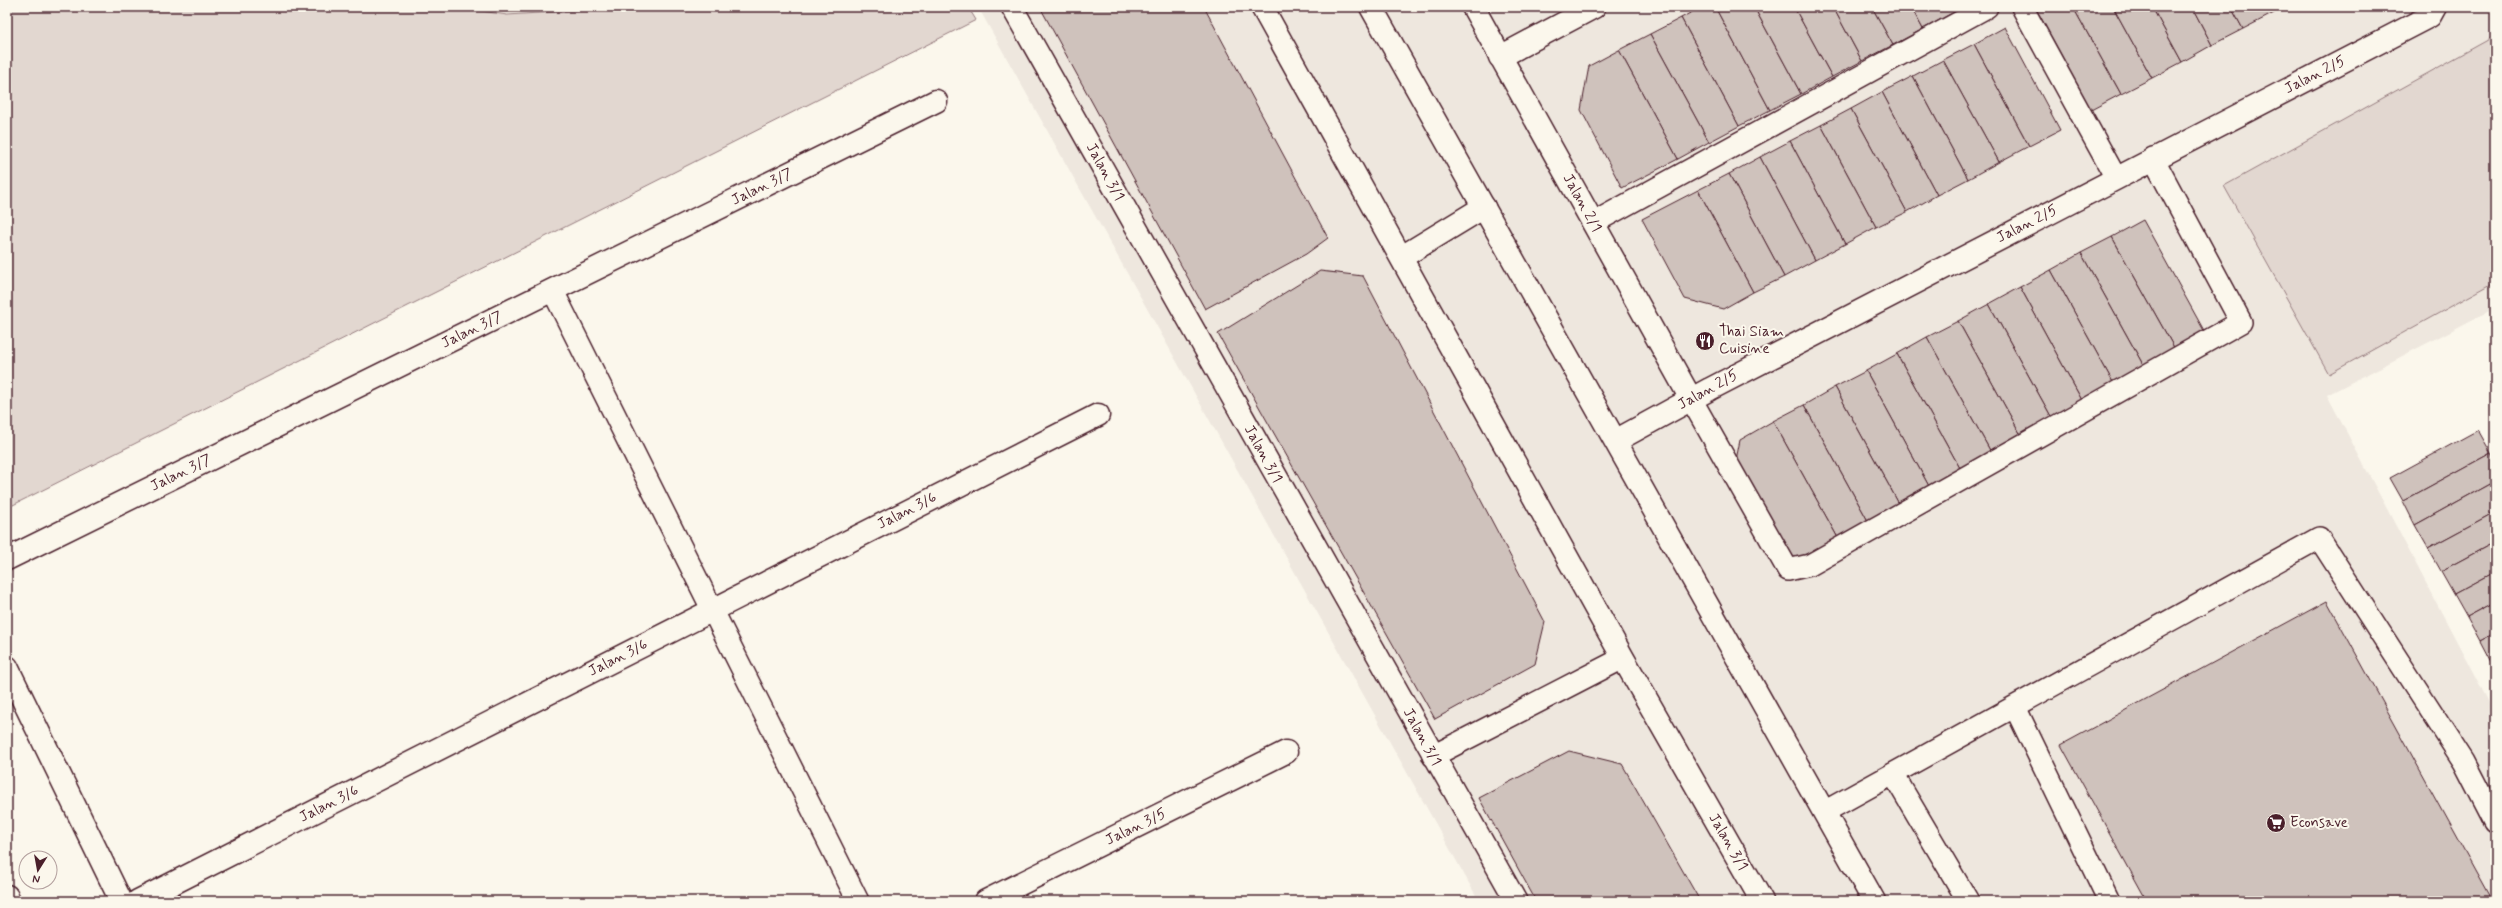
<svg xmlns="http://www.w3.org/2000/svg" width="2502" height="908" viewBox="0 0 2502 908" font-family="Mynerve,sans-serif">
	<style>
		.built { fill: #eee7de }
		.green { fill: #e2d7d0; stroke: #967b7e }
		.building { fill: #cfc2bc; stroke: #4a1f2b }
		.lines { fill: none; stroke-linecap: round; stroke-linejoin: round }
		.lane-casing { stroke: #4a1f2b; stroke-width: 24 }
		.street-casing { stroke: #4a1f2b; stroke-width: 25 }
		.lane { stroke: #fbf7ec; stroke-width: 21 }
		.street { stroke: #fbf7ec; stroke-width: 22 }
		.labels { text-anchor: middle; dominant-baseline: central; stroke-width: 4; stroke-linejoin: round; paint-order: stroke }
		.street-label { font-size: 15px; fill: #4a1f2b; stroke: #fbf7ec }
		.poi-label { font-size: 15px; fill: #4a1f2b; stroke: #fbf7ec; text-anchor: start }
	</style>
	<rect width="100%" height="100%" fill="#fbf7ec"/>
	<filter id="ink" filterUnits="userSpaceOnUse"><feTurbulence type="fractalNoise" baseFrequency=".025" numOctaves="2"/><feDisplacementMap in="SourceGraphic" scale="8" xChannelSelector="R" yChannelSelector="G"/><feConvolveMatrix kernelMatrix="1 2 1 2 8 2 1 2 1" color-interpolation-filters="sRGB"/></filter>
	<g filter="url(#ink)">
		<polygon class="built" points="978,7 2495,7 2495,308 2327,395 2495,714 2495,901 1479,901"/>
		<g class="green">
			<polygon points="7,7 456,7 507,15 635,7 968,7 976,20 7,508"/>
			<polygon points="2495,36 2495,282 2329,374 2224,186"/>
		</g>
		<g class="building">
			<polygon points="1040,7 1204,7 1328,238 1306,254 1205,309"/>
			<polygon points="1701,7 1715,7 1770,110 1739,126 1681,18"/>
			<polygon points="1715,7 1754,7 1801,94 1770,110"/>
			<polygon points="1754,7 1794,7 1832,77 1801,94"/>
			<polygon points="1794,7 1833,7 1862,61 1832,77"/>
			<polygon points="1833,7 1872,7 1893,45 1862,61"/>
			<polygon points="1872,7 1911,7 1923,29 1893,45"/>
			<polygon points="1911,7 1951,7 1954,12 1923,29"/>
			<polygon points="1951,7 1964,7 1954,12"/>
			<polygon points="2035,7 2073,7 2121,94 2091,110"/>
			<polygon points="2073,7 2113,7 2152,78 2121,94"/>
			<polygon points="2113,7 2152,7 2182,62 2152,78"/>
			<polygon points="2152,7 2192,7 2212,45 2182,62"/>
			<polygon points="2192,7 2231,7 2243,29 2212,45"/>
			<polygon points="2231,7 2271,7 2274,13 2243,29"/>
			<polygon points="2271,7 2284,7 2274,13"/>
			<polygon points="1681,18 1739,126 1709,142 1650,34"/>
			<polygon points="2005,27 2060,130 2029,146 1974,44"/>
			<polygon points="1650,34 1709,142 1678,159 1619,50"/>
			<polygon points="1974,44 2029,146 1999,162 1943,60"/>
			<polygon points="1619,50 1678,159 1622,188 1581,110 1589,66"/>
			<polygon points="1943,60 1999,162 1968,179 1913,76"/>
			<polygon points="1913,76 1968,179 1937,195 1882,92"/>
			<polygon points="1882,92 1937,195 1907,212 1851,109"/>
			<polygon points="1851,109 1907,212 1876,227 1821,125"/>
			<polygon points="1821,125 1876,227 1845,244 1790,141"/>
			<polygon points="1790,141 1845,244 1815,260 1760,157"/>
			<polygon points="1760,157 1815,260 1784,277 1729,174"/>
			<polygon points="1729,174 1784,277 1753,292 1698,190"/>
			<polygon points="1698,190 1753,292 1723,309 1685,299 1642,219"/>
			<polygon points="2143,220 2207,336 2177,353 2112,237"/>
			<polygon points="2112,237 2177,353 2146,370 2081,253"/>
			<polygon points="2081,253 2146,370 2115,386 2051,270"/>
			<polygon points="2051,270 2115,386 2084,404 2020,287"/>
			<polygon points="1320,271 1363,276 1545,622 1535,664 1435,719 1218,334"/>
			<polygon points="2020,287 2084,404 2053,420 1989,304"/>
			<polygon points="1989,304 2053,420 2022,437 1958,321"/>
			<polygon points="1958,321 2022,437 1992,454 1927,337"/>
			<polygon points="1927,337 1992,454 1961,470 1897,354"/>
			<polygon points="1897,354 1961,470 1930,488 1866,371"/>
			<polygon points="1866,371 1930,488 1899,504 1835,387"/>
			<polygon points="1835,387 1899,504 1868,521 1804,405"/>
			<polygon points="1804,405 1868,521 1838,538 1773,421"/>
			<polygon points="1773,421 1838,538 1792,561 1735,465 1740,440"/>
			<polygon points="2478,430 2491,453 2403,501 2390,478"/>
			<polygon points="2491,453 2495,461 2495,481 2415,525 2403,501"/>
			<polygon points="2495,481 2495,512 2428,548 2415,525"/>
			<polygon points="2495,512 2495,542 2441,571 2428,548"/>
			<polygon points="2495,542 2495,572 2454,594 2441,571"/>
			<polygon points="2495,572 2495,602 2467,617 2454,594"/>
			<polygon points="2327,601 2492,901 2147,901 2061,745"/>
			<polygon points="2495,602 2495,633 2480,641 2467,617"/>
			<polygon points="2495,633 2495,662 2492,664 2480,641"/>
			<polygon points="1569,751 1622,764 1700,901 1536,901 1479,798"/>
		</g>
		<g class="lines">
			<g class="lane-casing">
				<g id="lane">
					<polyline points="1012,7 1516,901"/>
					<polyline points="2022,7 2116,178"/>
					<polyline points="1593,223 1987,7"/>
					<polyline points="553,291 858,901"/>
					<polyline points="1691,399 1788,570 1810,565 2241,322 2153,158"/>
					<polyline points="2015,707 2109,901"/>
					<polyline points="1433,756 1623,658"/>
					<polyline points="1893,774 1968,901"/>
					<polyline points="1824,812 2319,538 2464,762 2495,822"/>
				</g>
			</g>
			<g class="street-casing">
				<g id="street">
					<polyline points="1262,7 1623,658 1762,901"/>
					<polyline points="1371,7 1874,901"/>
					<polyline points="1473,7 1691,399"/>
					<polyline points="1500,57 1594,7"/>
					<polyline points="1402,257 1484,207"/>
					<polyline points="1617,440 1710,389 2430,16 2435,7"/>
					<polyline points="7,559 936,101"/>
					<polyline points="7,667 121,901"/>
					<polyline points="7,896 9,901"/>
					<polyline points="138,901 1098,415"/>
					<polyline points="986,901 1286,752"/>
				</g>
			</g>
			<use href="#lane" class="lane"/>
			<use href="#street" class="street"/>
		</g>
	</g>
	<defs>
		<g id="restaurant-disc" transform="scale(1)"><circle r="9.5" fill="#4a1f2b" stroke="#fbf7ec"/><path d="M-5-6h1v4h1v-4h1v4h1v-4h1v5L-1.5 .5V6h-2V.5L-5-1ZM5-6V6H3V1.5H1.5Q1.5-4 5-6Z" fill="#fff"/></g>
		<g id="supermarket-disc" transform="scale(1)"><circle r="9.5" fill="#4a1f2b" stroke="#fbf7ec"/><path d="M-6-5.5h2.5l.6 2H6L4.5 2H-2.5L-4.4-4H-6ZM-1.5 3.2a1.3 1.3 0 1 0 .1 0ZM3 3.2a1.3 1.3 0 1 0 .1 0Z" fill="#fff"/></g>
	</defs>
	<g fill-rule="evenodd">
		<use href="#restaurant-disc" x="1705" y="341"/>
		<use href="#supermarket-disc" x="2276" y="823"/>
	</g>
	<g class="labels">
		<g class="street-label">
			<text transform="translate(2315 75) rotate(-27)">Jalan 2/5</text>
			<text transform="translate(1105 172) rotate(61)">Jalan 3/1</text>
			<text transform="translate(762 187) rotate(-26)">Jalan 3/7</text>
			<text transform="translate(1582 203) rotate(61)">Jalan 2/1</text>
			<text transform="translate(2027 224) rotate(-27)">Jalan 2/5</text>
			<text transform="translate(472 330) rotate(-26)">Jalan 3/7</text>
			<text transform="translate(1708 390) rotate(-29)">Jalan 2/5</text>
			<text transform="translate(1263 454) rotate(61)">Jalan 3/1</text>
			<text transform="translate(181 473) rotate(-26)">Jalan 3/7</text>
			<text transform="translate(907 511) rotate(-27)">Jalan 3/6</text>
			<text transform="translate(618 658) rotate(-27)">Jalan 3/6</text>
			<text transform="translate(1422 737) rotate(61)">Jalan 3/1</text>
			<text transform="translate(329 804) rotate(-27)">Jalan 3/6</text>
			<text transform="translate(1136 827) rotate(-26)">Jalan 3/5</text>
			<text transform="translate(1728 842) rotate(60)">Jalan 3/1</text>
		</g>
		<g class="poi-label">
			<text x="1719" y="332">Thai Siam<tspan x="1719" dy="17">Cuisine</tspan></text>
			<text x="2290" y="823">Econsave</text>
		</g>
	</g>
	<rect width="2502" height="908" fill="none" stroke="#fbf7ec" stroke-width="24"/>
	<rect x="12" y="12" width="2478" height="884" fill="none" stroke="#4a1f2b" stroke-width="1.5" filter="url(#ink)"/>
	<g transform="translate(38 870) rotate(191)"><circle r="19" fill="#fbf7ec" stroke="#b4a19f"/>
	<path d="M0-3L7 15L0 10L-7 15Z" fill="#4a1f2b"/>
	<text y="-6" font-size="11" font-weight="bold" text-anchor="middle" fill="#4a1f2b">N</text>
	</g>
</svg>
